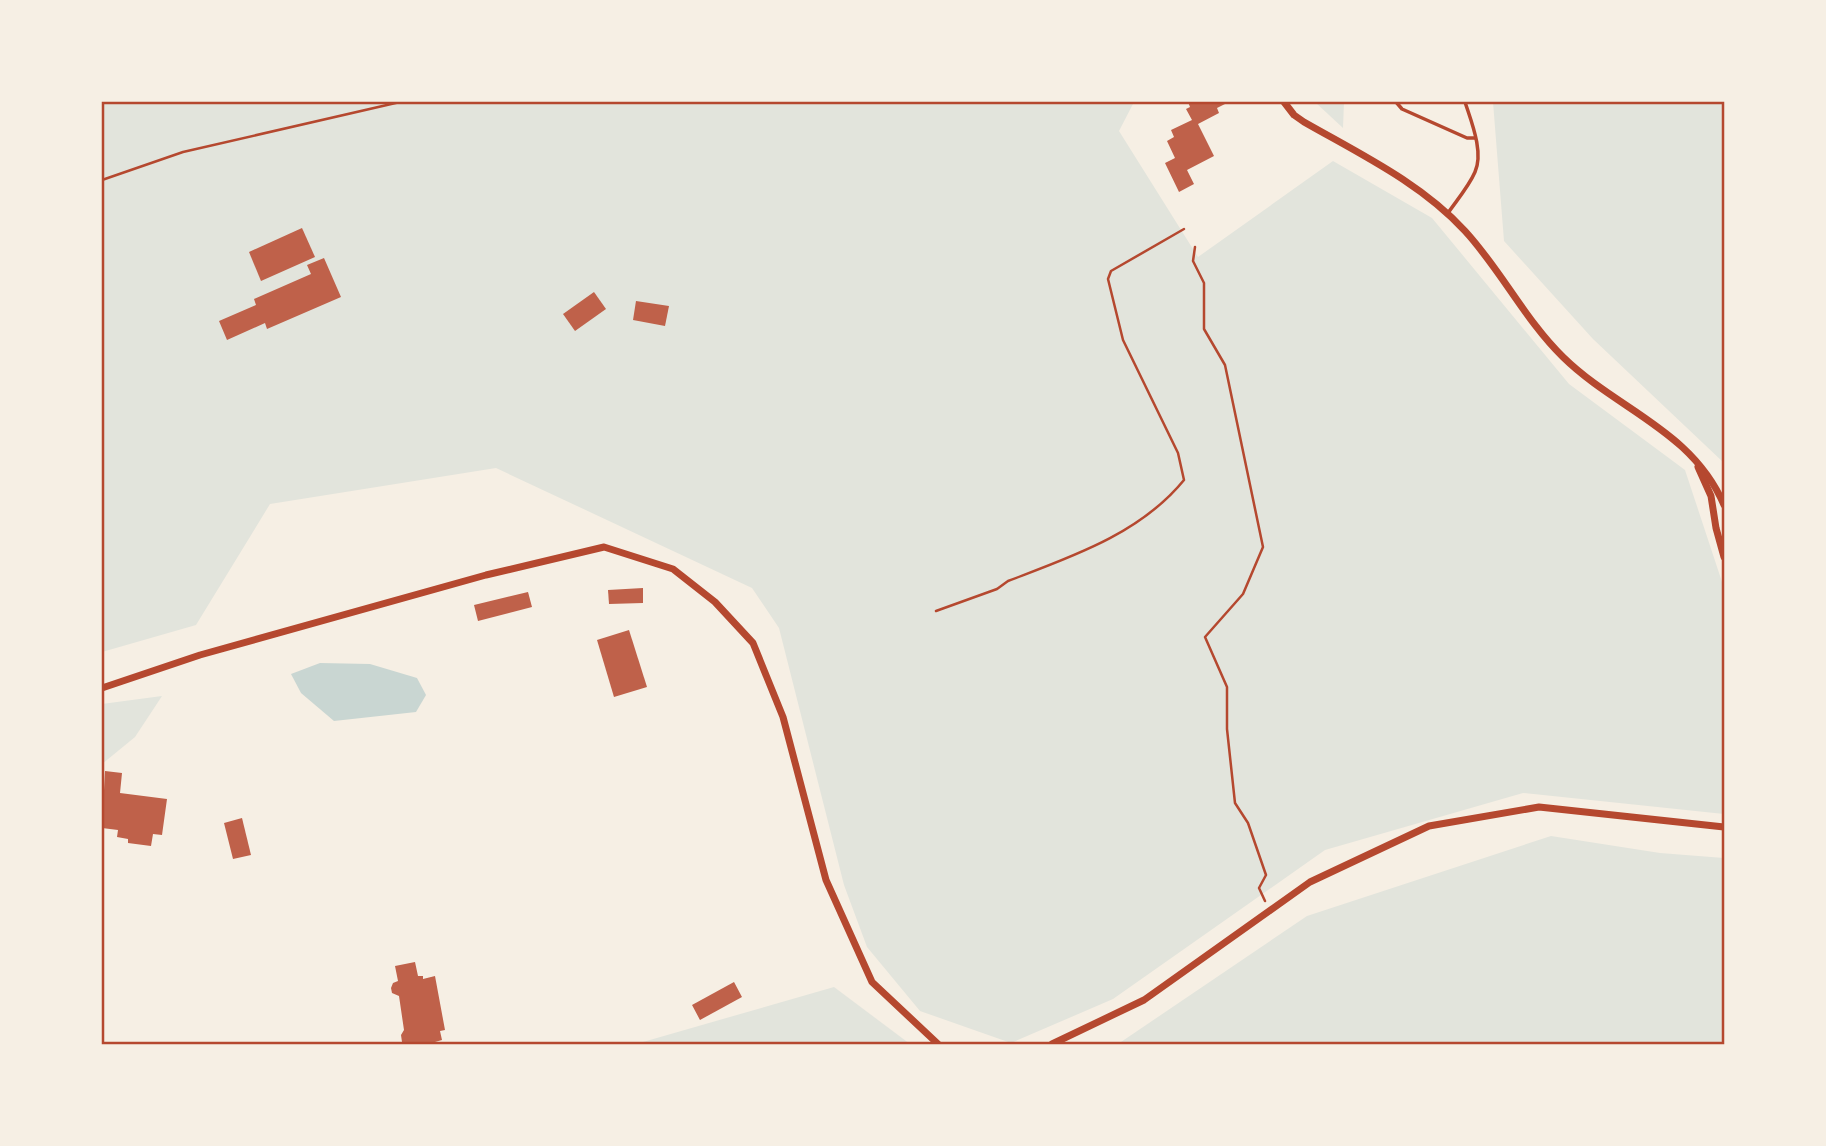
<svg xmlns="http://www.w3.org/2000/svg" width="1826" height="1146" viewBox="0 0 1826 1146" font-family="'Noto Sans',sans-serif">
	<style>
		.green { fill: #e2e4dc }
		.water { fill: #c9d6d2 }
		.building { fill: #bf614a }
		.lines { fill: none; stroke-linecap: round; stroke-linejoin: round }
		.path { stroke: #b5482f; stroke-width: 2.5 }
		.service { stroke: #b5482f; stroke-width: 3.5 }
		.minor { stroke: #b5482f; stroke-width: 7 }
		.neatline { fill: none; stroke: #b5482f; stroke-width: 2.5 }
	</style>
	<rect width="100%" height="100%" fill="#f6efe4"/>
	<g class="green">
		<polygon points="102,102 1134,102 1119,131 1198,257 1333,161 1432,218 1569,384 1685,470 1724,588 1724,814 1523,793 1325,850 1113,999 1011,1043 920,1011 867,947 844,885 779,628 752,588 496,468 270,504 196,625 102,652"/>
		<polygon points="1315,102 1344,102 1343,128"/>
		<polygon points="1493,102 1724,102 1724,467 1723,462 1593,339 1504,241"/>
		<polygon points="162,696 135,737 102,764 102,704"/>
		<polygon points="1551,836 1660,853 1724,858 1724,1044 1118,1044 1307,916"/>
		<polygon points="834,987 910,1044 636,1044"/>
	</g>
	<polygon class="water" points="320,663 370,664 417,678 426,695 416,712 334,721 301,693 291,674"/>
	<g class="building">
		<polygon points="1188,102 1229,102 1217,108 1219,113 1198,124 1214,156 1187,170 1194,184 1179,192 1165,163 1175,158 1167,141 1174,137 1171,130 1192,120 1186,109 1190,107"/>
		<polygon points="302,228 315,257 261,281 249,252"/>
		<polygon points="324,258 341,297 267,329 265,323 227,340 219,321 256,305 254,299 311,274 307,265"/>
		<polygon points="594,292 606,309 575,331 563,314"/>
		<polygon points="636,301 669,306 665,326 633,320"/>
		<polygon points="643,588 643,603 609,604 608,590"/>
		<polygon points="528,592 532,607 478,621 474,605"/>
		<polygon points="629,630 647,687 614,697 597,640"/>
		<polygon points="105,771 122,773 120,793 167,799 162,835 153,834 151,846 128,843 128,839 117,837 118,830 102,828"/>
		<polygon points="242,818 251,855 233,859 224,823"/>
		<polygon points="415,962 418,976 423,976 423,979 435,976 445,1030 440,1031 442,1040 428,1044 408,1044 402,1042 401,1035 404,1030 399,996 392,993 391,988 393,983 398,981 395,966"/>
		<polygon points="734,982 742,997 700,1020 692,1005"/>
	</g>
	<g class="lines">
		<g class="path">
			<polyline points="102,180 183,152 400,102"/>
			<polyline points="1195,247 1193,261 1204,283 1204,329 1225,365 1263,547 1243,594 1205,637 1227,687 1227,729 1235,803 1248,823 1266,875 1259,888 1265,901"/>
			<path d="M936,611l61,-22 11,-8c63,-24 132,-47 176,-101l-6,-27 -55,-113 -15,-61 3,-8 73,-42"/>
		</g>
		<g class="service">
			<polyline points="1396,102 1402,109 1467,138 1475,138"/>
			<path d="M1448,213c9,-13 21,-27 27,-41 9,-20 -4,-51 -10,-70"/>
		</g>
		<g class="minor">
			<path d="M1284,102l10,13 10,7c56,32 117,61 161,109 36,39 60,89 98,126 54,53 129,73 161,148"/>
			<polyline points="1698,467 1711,496 1716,528 1724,557"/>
			<polyline points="102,688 200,655 486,575 604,547 673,569 715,602 753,643 783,717 826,880 872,982 938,1044"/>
			<polyline points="1052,1044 1144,1000 1310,882 1429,826 1539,807 1724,827"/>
		</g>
	</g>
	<rect width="1826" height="1146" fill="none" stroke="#f6efe4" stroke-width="206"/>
	<rect x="103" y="103" width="1620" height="940" class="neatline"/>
</svg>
